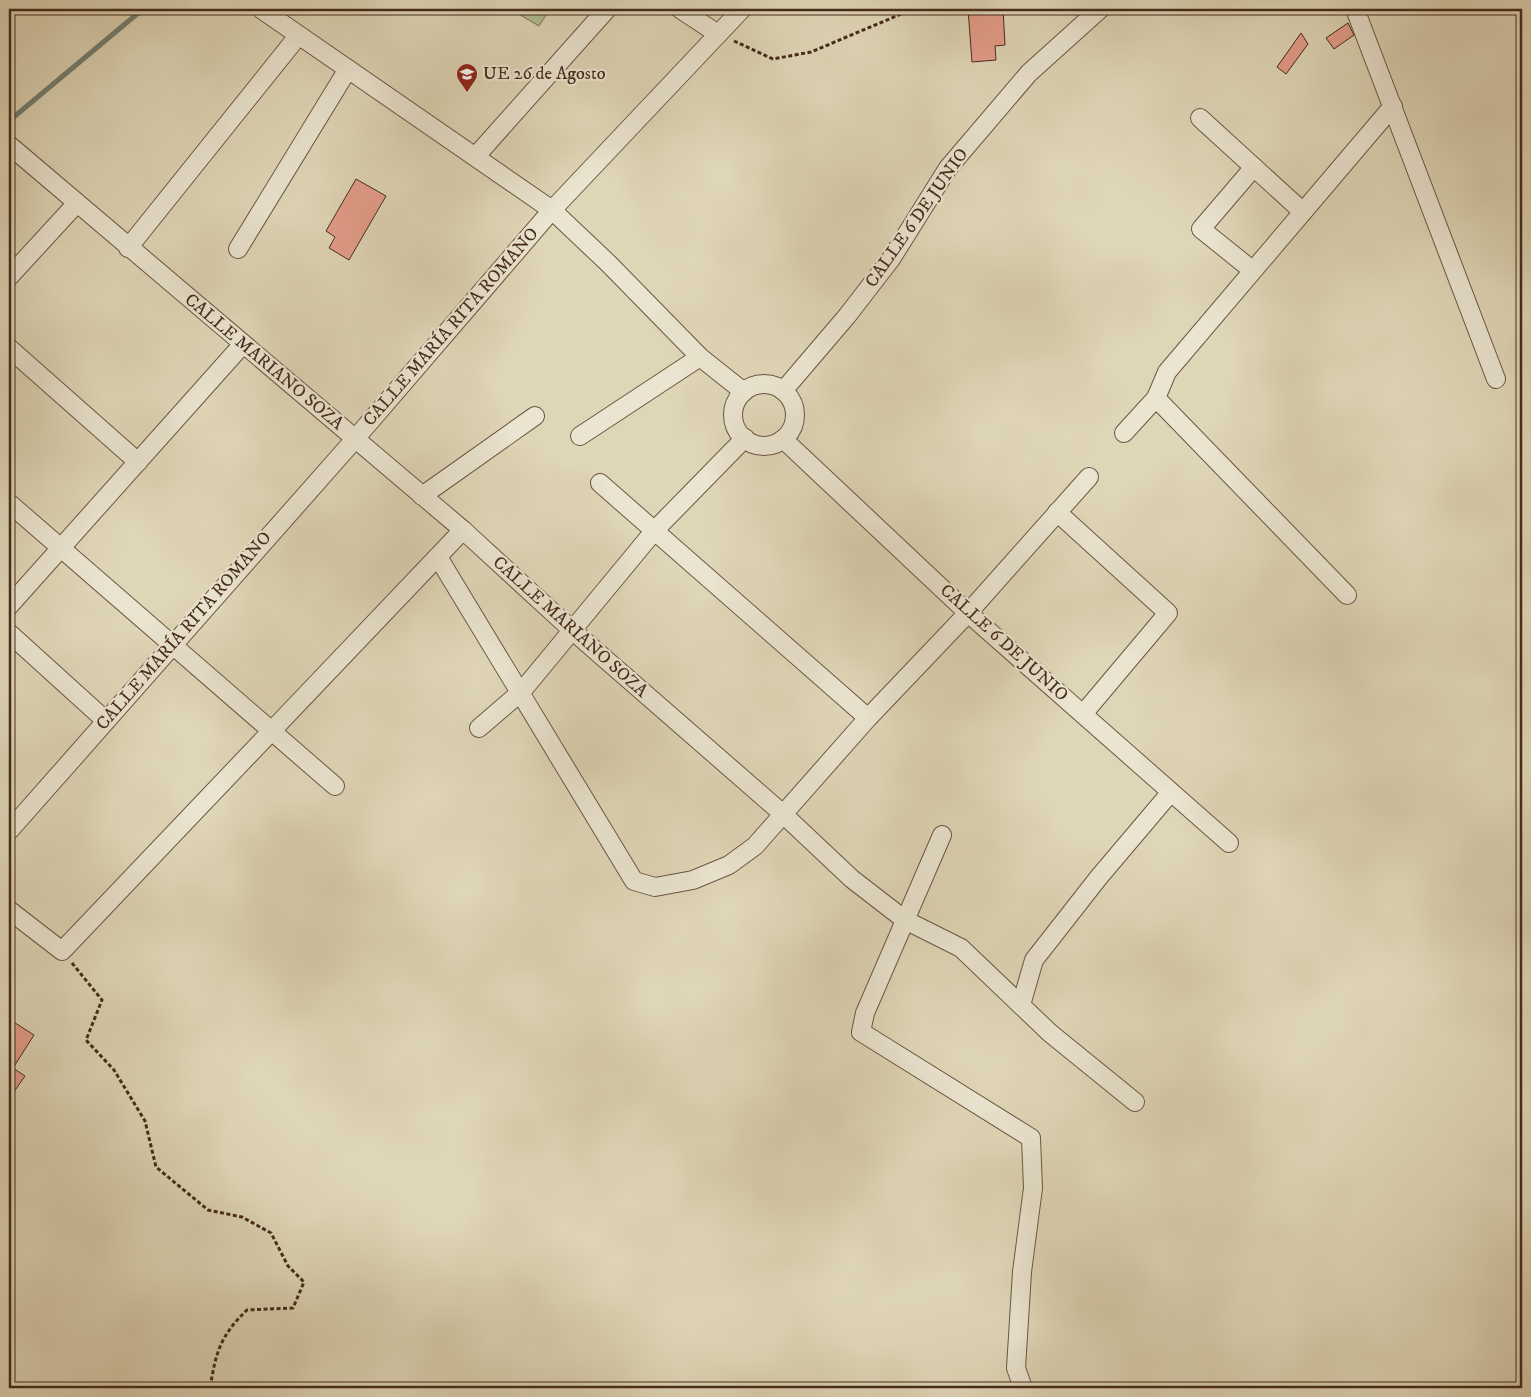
<svg xmlns="http://www.w3.org/2000/svg" width="1531" height="1397" viewBox="0 0 1531 1397" font-family="'IM FELL DW Pica',serif">
	<style>
		.green { fill: #b1be8f; stroke: #7b7456 }
		.lines { fill: none; stroke-linecap: round; stroke-linejoin: round }
		.stream { stroke: #748074; stroke-width: 5 }
		.building { fill: #e49d8a; stroke: #452b1c }
		.minor-casing { stroke: #6c5643; stroke-width: 20 }
		.path { stroke: #452b1c; stroke-width: 3; stroke-dasharray: 4 2.5; stroke-linecap: butt }
		.minor { stroke: #eae4d0; stroke-width: 18 }
		.labels { text-anchor: middle; dominant-baseline: central; stroke-width: 4.5; stroke-linejoin: round; paint-order: stroke }
		.poi-label { font-size: 18px; fill: #452b1c; stroke: #eae4d0; text-anchor: start }
		.street-label { font-size: 18px; fill: #452b1c; stroke: #eae4d0 }
	</style>
	<rect width="100%" height="100%" fill="#dfd6b7"/>
	<filter id="stains"><feTurbulence type="fractalNoise" baseFrequency=".004" numOctaves="4"/><feColorMatrix values="0 0 0 0 .2 0 0 0 0 .09 0 0 0 0 .02 0 0 0 .5 -.17"/></filter>
	<radialGradient id="worn" r=".72"><stop offset=".6" stop-color="#630" stop-opacity="0"/><stop offset="1" stop-color="#630" stop-opacity=".3"/></radialGradient>
	<polygon class="green" points="510,9 550,9 539,26"/>
	<g class="lines">
		<polyline class="stream" points="9,121 143,9"/>
	</g>
	<g class="building">
		<polygon points="968,9 1003,9 1005,45 995,46 996,60 972,62"/>
		<polygon points="1348,23 1354,35 1334,49 1326,38"/>
		<polygon points="1301,33 1308,44 1286,74 1277,67"/>
		<polygon points="356,179 386,196 349,260 329,248 335,237 326,231"/>
		<polygon points="9,1019 34,1035 13,1068 25,1076 9,1099"/>
	</g>
	<g class="lines">
		<g class="minor-casing">
			<g id="minor">
				<polyline points="261,9 552,210 609,264 700,357 744,392"/>
				<polyline points="680,9 718,34"/>
				<polyline points="1355,9 1496,379"/>
				<polyline points="1200,118 1303,212"/>
				<polyline points="9,145 463,530 573,631 783,814 852,879 905,920 961,948 1050,1033 1135,1102"/>
				<polyline points="476,156 607,9"/>
				<polyline points="128,248 298,36"/>
				<polyline points="238,249 348,69"/>
				<polyline points="1252,270 1201,229 1254,167"/>
				<polyline points="9,277 77,203"/>
				<polyline points="9,348 138,462"/>
				<circle cx="764" cy="415" r="31"/>
				<polyline points="783,391 847,316 891,259 948,168 1029,73 1100,9"/>
				<polyline points="1156,398 1347,595"/>
				<polyline points="1124,433 1156,398 1167,372 1393,106"/>
				<polyline points="580,436 700,357"/>
				<polyline points="783,439 968,613 1229,843"/>
				<polyline points="600,483 868,718"/>
				<polyline points="422,496 535,416"/>
				<polyline points="9,503 335,786"/>
				<polyline points="1057,512 1168,613 1083,714"/>
				<polyline points="438,557 634,881 655,887 693,880 729,865 755,846 868,718 968,613 1089,477"/>
				<polyline points="9,606 243,344"/>
				<polyline points="9,633 105,720"/>
				<polyline points="479,728 522,691 655,530 745,438"/>
				<polyline points="9,831 355,439 552,210 742,9"/>
				<polyline points="942,835 865,1013 861,1032 1031,1138 1033,1188 1022,1272 1016,1368 1023,1388"/>
				<polyline points="9,910 62,951 463,530"/>
				<polyline points="1021,1005 1034,960 1099,877 1171,792"/>
			</g>
		</g>
		<g class="path">
			<polyline points="734,41 773,59 811,52 913,9"/>
			<path d="M72,963l30,37 -16,40 28,30 31,51 11,46 52,43 34,7 29,16 17,33 16,16 -11,26 -46,2c-27,26 -31,42 -37,78"/>
		</g>
		<use href="#minor" class="minor"/>
	</g>
	<defs>
		<g id="school-pin" transform="scale(1.125)"><path d="M0 17L-7.5 6A9.5 9.5 0 1 1 7.5 6Z" fill="#8f2418" stroke="#eae4d0"/><path d="M0-5L7-2L0 1L-7-2ZM-4 1L0 2.5L4 1V4Q0 6-4 4Z" fill="#fff"/></g>
	</defs>
	<g fill-rule="evenodd">
		<use href="#school-pin" x="467" y="74"/>
	</g>
	<g class="labels">
		<g class="poi-label">
			<text x="483" y="74">UE 26 de Agosto</text>
		</g>
		<g class="street-label">
			<text transform="translate(917 218) rotate(-55)">CALLE 6 DE JUNIO</text>
			<text transform="translate(451 327) rotate(-49)">CALLE MARÍA RITA ROMANO</text>
			<text transform="translate(264 362) rotate(40)">CALLE MARIANO SOZA</text>
			<text transform="translate(570 627) rotate(42)">CALLE MARIANO SOZA</text>
			<text transform="translate(184 631) rotate(-49)">CALLE MARÍA RITA ROMANO</text>
			<text transform="translate(1004 643) rotate(42)">CALLE 6 DE JUNIO</text>
		</g>
	</g>
	<rect width="1531" height="1397" fill="none" stroke="#dfd6b7" stroke-width="30"/>
	<rect x="10" y="10" width="1511" height="1377" fill="none" stroke="#452b1c" stroke-width="2.5"/>
	<rect x="15" y="15" width="1501" height="1367" fill="none" stroke="#452b1c"/>
	<rect width="100%" height="100%" filter="url(#stains)"/>
	<rect width="100%" height="100%" fill="url(#worn)"/>
</svg>
